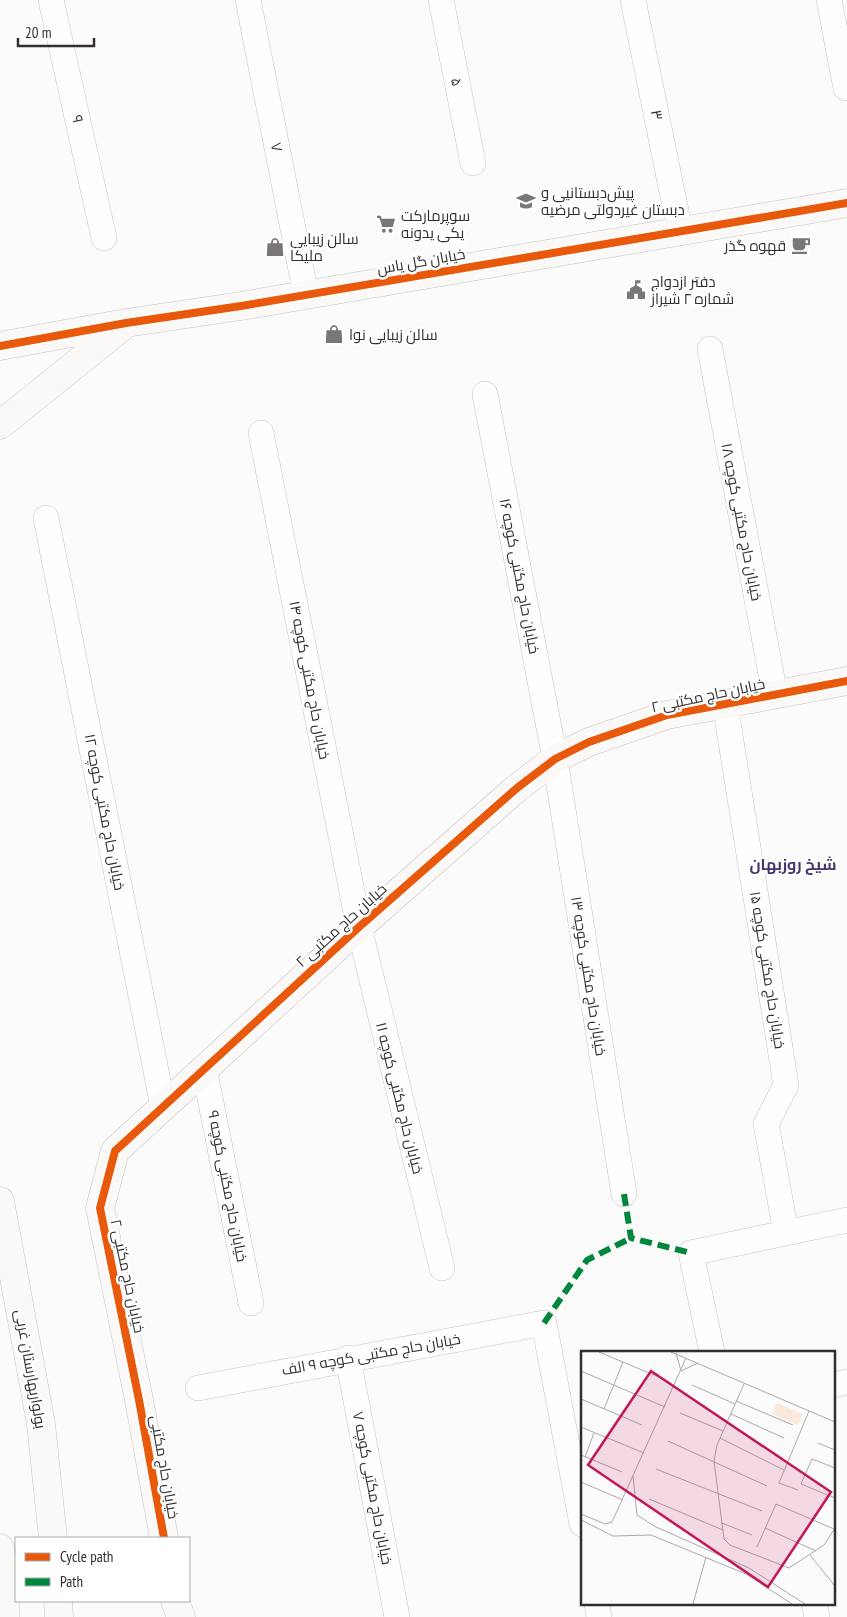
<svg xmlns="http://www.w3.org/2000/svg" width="847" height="1617" viewBox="0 0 847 1617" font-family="'PT Sans Narrow',Cairo,sans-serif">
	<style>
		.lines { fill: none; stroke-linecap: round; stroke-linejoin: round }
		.street-casing { stroke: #c6c3c3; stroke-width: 26 }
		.secondary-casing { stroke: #c6c3c3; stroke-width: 29 }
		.street { stroke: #fffefe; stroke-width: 25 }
		.secondary { stroke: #fbf9f8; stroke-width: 28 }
		.quiet { stroke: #00873e; stroke-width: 6; stroke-dasharray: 12 6; stroke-linecap: butt }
		.cycleway-casing { stroke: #fff; stroke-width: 11 }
		.cycleway { stroke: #e8590c; stroke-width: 8 }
		.labels { text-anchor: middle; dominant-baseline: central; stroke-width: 5; stroke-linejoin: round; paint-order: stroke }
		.street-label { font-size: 15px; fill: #332e2d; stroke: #fff }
		.poi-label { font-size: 15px; fill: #332e2d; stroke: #fff; text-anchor: start }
		.neighbourhood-label { font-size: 16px; font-weight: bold; fill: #473572; stroke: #fff }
		.inset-road { fill: none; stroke: #aca9a9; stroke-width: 1 }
		.view { fill: #c2185b; fill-opacity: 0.15; stroke: #c2185b; stroke-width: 2.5 }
		.inset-edge { fill: none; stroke: #332e2d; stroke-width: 2.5 }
	</style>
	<rect width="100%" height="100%" fill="#fcfbfb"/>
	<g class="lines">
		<g class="street-casing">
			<g id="street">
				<polyline points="51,0 104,238"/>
				<polyline points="248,0 306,295"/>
				<polyline points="441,0 473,163"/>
				<polyline points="633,0 680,231"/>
				<polyline points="829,0 846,88"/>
				<polyline points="710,349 775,695"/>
				<polyline points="485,394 555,759 624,1194"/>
				<polyline points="261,433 359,927 442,1268"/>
				<polyline points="46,518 163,1106"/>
				<polyline points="725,704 786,1085 766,1124 786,1232"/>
				<polyline points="204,1068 251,1303"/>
				<polyline points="712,1352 691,1253 847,1220"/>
				<polyline points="348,1358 397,1617"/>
				<polyline points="833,1385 847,1382"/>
				<polyline points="198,1388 544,1323 582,1524"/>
				<polyline points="597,1603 599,1617"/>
				<polyline points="814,1603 817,1617"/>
			</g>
		</g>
		<g class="secondary-casing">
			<g id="secondary">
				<polyline points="0,346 126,323 241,306 847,203"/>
				<polyline points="0,425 123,326"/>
				<polyline points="0,1201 41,1424 53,1538"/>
				<polyline points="164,1538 139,1400 100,1208 115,1151 359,927 517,788 555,759 589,742 667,715 847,681"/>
				<polyline points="0,1548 5,1591 5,1617"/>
				<polyline points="58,1601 59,1617"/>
				<polyline points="175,1601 181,1617"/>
			</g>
		</g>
		<use href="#street" class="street"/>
		<use href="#secondary" class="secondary"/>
		<g class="quiet">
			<polyline points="624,1194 631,1238 691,1253"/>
			<polyline points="544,1323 587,1260 631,1238"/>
		</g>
		<g class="cycleway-casing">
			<g id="cycleway">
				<polyline points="0,346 126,323 241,306 847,203"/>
				<polyline points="164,1538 139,1400 100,1208 115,1151 359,927 517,788 555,759 589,742 667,715 847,681"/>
			</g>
		</g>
		<use href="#cycleway" class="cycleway"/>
	</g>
	<defs>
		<g id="school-bare" transform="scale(1.5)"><path d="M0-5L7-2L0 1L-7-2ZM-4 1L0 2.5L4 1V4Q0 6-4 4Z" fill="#797675" stroke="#fff" stroke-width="2.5" paint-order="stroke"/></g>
		<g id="supermarket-bare" transform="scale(1.5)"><path d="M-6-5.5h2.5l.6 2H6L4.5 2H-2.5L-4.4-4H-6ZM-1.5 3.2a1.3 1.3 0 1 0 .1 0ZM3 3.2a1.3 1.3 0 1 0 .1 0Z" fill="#797675" stroke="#fff" stroke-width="2.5" paint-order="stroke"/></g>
		<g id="cafe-bare" transform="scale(1.5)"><path d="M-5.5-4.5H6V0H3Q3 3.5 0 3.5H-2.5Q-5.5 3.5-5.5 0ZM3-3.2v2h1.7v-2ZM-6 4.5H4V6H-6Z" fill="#797675" stroke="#fff" stroke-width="2.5" paint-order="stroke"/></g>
		<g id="shop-bare" transform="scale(1.5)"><path d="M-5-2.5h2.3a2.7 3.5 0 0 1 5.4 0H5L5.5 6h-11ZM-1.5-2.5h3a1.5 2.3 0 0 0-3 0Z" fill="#797675" stroke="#fff" stroke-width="2.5" paint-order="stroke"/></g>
		<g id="civic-bare" transform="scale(1.5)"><path d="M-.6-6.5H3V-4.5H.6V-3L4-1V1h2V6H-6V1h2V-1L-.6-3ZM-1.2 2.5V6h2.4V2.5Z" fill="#797675" stroke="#fff" stroke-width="2.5" paint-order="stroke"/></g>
	</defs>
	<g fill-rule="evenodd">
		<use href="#school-bare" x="526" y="201"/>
		<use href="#supermarket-bare" x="386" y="224"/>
		<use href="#cafe-bare" x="801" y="245"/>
		<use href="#shop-bare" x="275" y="247"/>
		<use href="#civic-bare" x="636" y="290"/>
		<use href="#shop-bare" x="334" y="334"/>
	</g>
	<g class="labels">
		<g class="street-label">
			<text transform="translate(457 82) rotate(79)">۵</text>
			<text transform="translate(657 115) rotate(79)">۳</text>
			<text transform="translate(78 119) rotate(78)">۹</text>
			<text transform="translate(277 147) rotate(79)">۷</text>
			<text transform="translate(421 261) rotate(-10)">خیابان گل یاس</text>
			<text transform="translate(742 522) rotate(79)">خیابان حاج مکتبی کوچه ۱۸</text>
			<text transform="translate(520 576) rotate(79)">خیابان حاج مکتبی کوچه ۱۶</text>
			<text transform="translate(310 680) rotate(79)">خیابان حاج مکتبی کوچه ۱۴</text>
			<text transform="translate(708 695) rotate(-12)">خیابان حاج مکتبی ۲</text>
			<text transform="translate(105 812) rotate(79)">خیابان حاج مکتبی کوچه ۱۲</text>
			<text transform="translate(341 925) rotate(-42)">خیابان حاج مکتبی ۲</text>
			<text transform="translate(768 970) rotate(81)">خیابان حاج مکتبی کوچه ۱۵</text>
			<text transform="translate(589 976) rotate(81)">خیابان حاج مکتبی کوچه ۱۳</text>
			<text transform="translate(400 1098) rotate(76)">خیابان حاج مکتبی کوچه ۱۱</text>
			<text transform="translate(228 1186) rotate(79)">خیابان حاج مکتبی کوچه ۹</text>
			<text transform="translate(128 1276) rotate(78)">خیابان حاج مکتبی ۲</text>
			<text transform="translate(371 1354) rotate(-10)">خیابان حاج مکتبی کوچه ۹ الف</text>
			<text transform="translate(31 1369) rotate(80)">بولواربهارستان غربی</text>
			<text transform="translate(165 1467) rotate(80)">خیابان حاج مکتبی</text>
			<text transform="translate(373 1488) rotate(79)">خیابان حاج مکتبی کوچه ۷</text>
		</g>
		<g class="poi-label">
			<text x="541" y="192">پیش‌دبستانیی و<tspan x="541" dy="17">دبستان غیردولتی مرضیه</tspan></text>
			<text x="401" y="215">سوپرمارکت<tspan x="401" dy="17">یکی یدونه</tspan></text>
			<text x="290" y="238">سالن زیبایی<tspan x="290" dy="17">ملیکا</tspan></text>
			<text x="786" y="245" text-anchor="end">قهوه گذر</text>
			<text x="651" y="281">دفتر ازدواج<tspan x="651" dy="17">شماره ۲ شیراز</tspan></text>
			<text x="349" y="334">سالن زیبایی نوا</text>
		</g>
		<g class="neighbourhood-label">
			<text x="793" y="864">شیخ روزبهان</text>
		</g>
	</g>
	<g transform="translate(581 1351)">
		<rect width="254" height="254" fill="#fcfbfb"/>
		<path d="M196,52l26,11 -5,11 -26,-11z" fill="#fbeadb"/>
		<path class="inset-road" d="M18,1l62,26M90,1l164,70M95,2l5,18 17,-8M0,20l84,36M163,33l-27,61 -3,16 10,78 6,6 59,23 35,-23 11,-17M111,34l43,19M0,48l61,26M155,50l57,24M23,58l19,-47M99,62l43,18M150,63l53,24M0,76l63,26M139,87l64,32M87,90l99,45M237,92l17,7M0,104l41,17M4,106l9,-24M254,117l-23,-9 -11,25 34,14M75,118l106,42M52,125l4,39 19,12 93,41 56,36M0,131l42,18M217,139l-19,-7 30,-72M68,148l74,31M0,163l24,10 7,-2 74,-164M0,169l32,16 38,-1 95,39 46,30M141,172l30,12M184,177l51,23M176,196l19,-43 58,25M229,204l25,31M112,253l13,-47"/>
		<path class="view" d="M70,20l180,121 -63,95 -180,-122z"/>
		<rect width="254" height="254" class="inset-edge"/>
	</g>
	<rect x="15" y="1537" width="175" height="65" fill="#ffffff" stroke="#adabab"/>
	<rect x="25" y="1553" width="25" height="8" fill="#e8590c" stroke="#adabab"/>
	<text x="60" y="1562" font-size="15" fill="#332e2d">Cycle path</text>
	<rect x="25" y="1578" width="25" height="8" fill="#00873e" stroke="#adabab"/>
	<text x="60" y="1587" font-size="15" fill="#332e2d">Path</text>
	<path d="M18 38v8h76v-8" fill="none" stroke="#332e2d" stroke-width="2.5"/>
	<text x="25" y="38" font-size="15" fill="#332e2d" stroke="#ffffff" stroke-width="4" paint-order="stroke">20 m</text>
</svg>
